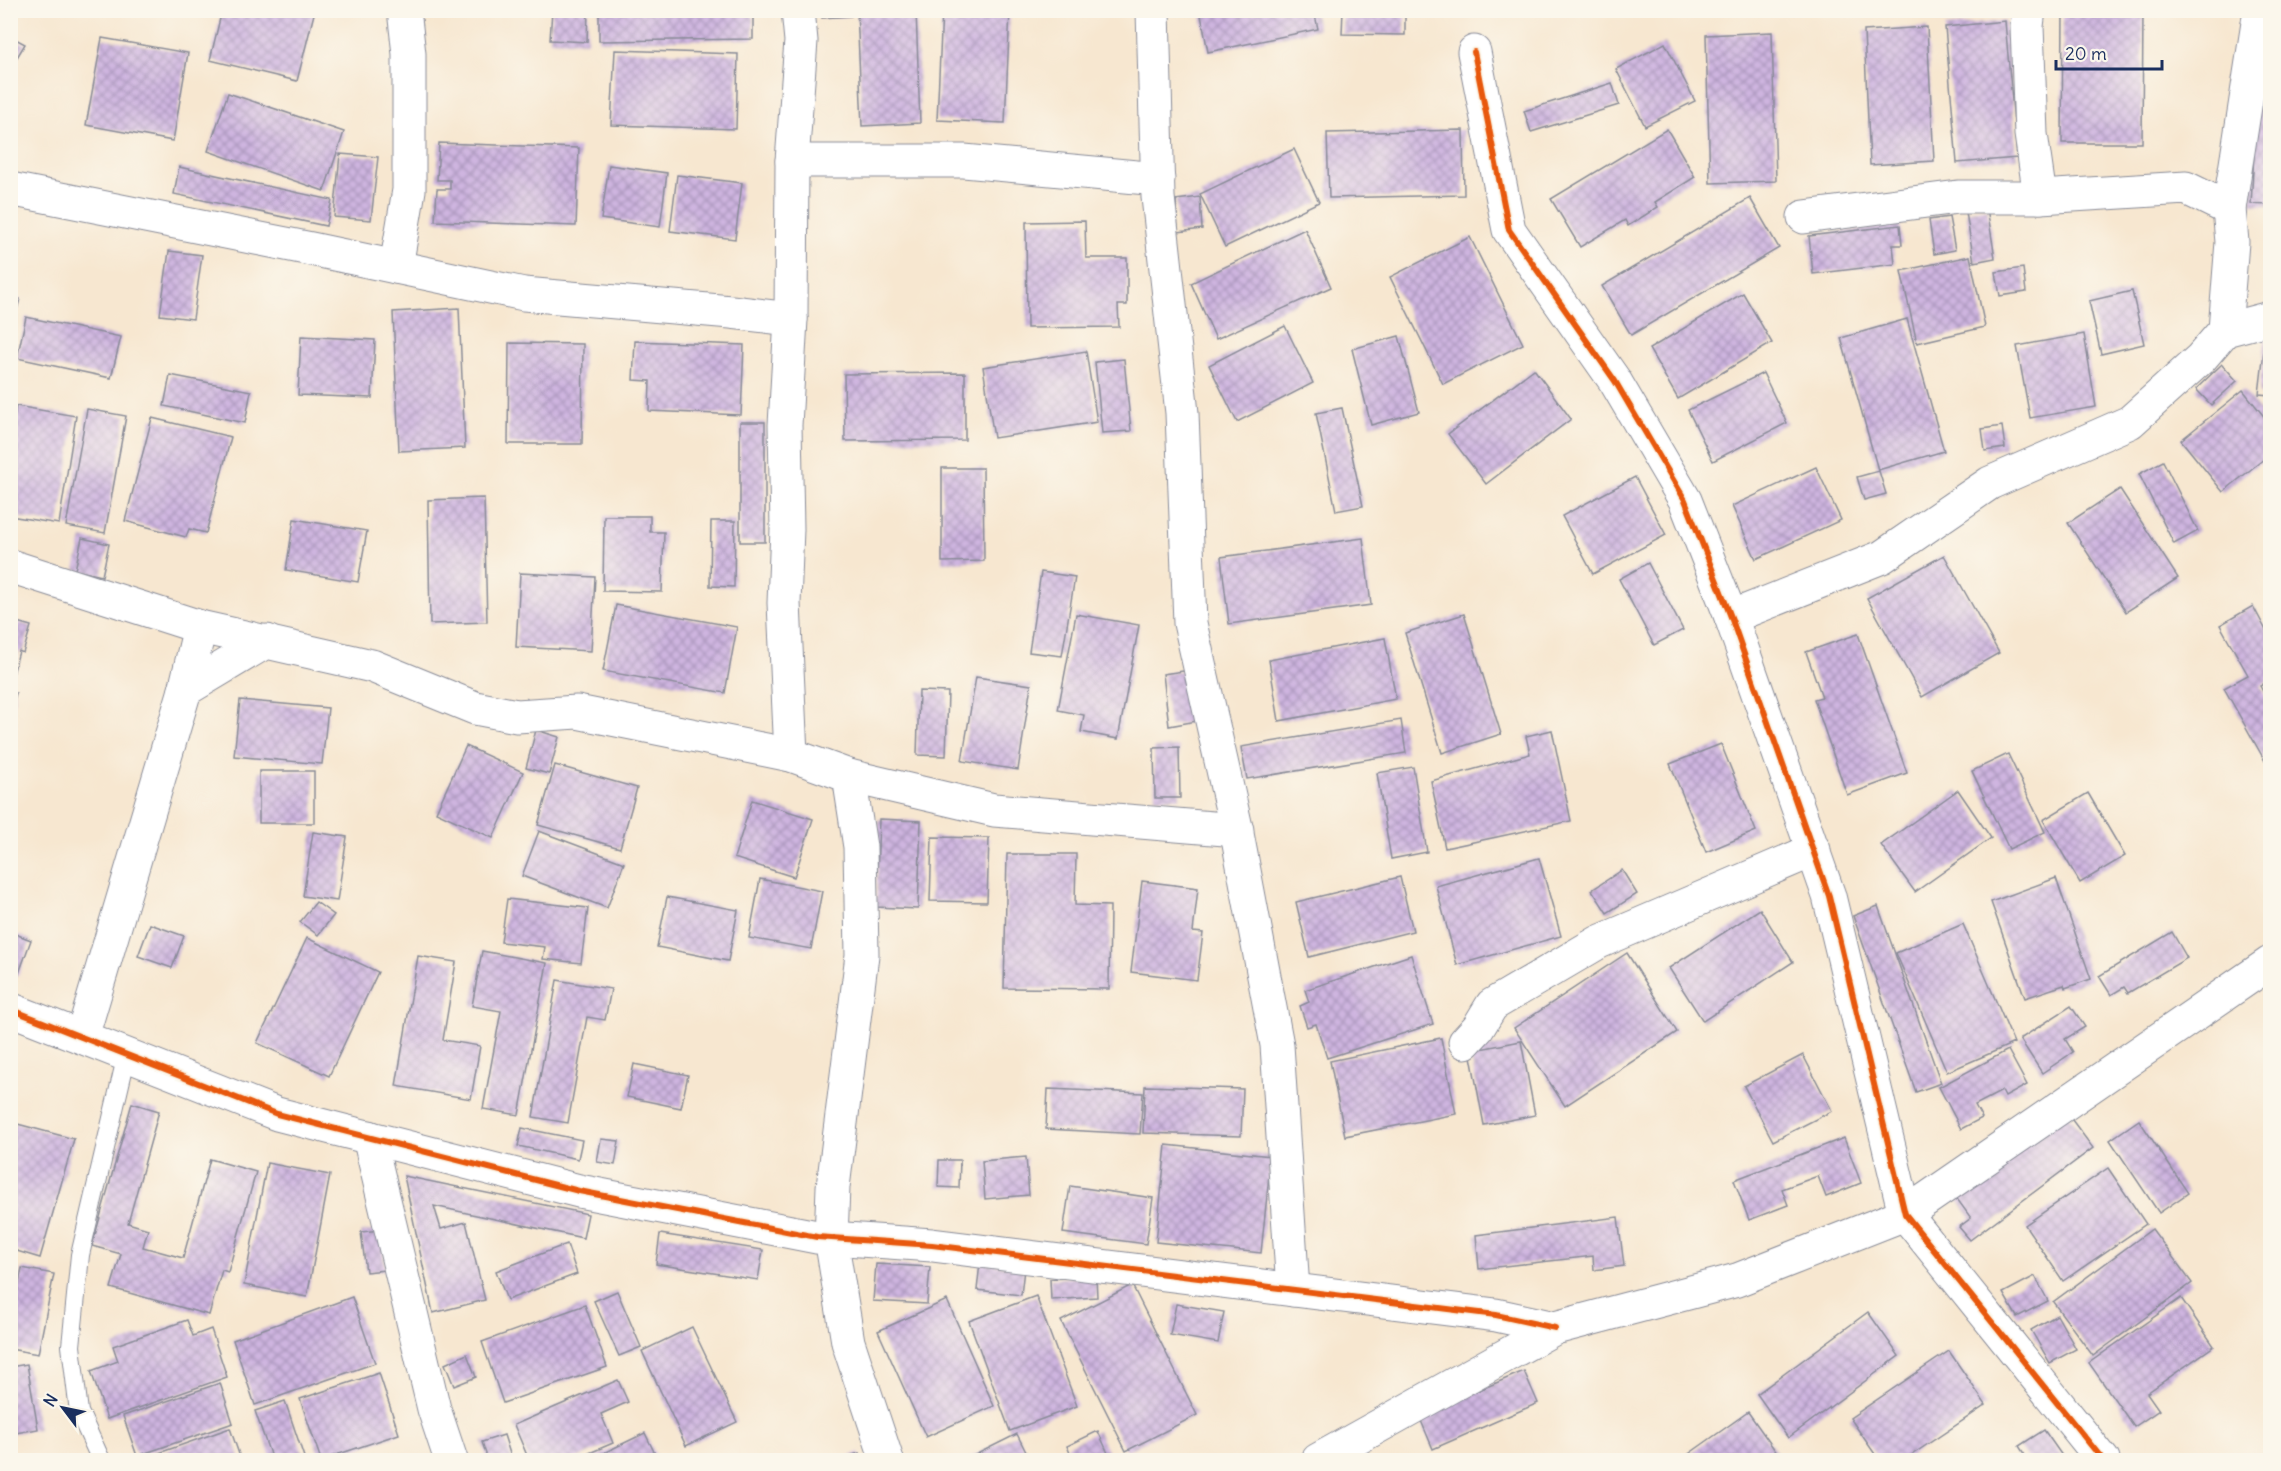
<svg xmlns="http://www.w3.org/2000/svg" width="2281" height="1471" viewBox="0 0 2281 1471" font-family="Delius,sans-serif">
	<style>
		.building { fill: url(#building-cross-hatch) }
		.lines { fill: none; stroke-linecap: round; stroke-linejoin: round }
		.service-casing { stroke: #898b97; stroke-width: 20 }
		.minor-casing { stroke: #898b97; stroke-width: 35 }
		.service { stroke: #fff; stroke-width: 18 }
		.minor { stroke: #fff; stroke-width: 33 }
		.cycleway-casing { stroke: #fbf7ec; stroke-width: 10 }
		.cycleway { stroke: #e8590c; stroke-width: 6 }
	</style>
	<defs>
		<pattern id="building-cross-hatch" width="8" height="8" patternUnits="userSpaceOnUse" patternTransform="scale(1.5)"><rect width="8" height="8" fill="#cfb5e0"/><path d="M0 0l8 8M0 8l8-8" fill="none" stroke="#a794b9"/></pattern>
	</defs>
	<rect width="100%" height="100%" fill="#fbf7ec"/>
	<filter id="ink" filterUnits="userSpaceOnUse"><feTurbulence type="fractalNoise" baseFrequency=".0167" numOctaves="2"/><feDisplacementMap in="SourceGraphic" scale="12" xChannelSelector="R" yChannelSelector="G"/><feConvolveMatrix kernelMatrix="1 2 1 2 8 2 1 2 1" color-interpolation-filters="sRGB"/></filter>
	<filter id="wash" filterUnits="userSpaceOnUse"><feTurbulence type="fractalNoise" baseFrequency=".008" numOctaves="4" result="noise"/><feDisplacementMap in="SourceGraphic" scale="24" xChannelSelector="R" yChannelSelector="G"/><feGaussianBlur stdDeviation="1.35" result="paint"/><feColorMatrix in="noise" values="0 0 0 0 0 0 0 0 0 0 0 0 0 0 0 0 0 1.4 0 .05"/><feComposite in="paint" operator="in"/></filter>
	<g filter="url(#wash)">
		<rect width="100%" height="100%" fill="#f7e7d0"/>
		<g id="blocks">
			<g class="building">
				<polygon points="222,10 315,10 297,81 210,60"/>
				<polygon points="552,10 588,10 587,42 550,40"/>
				<polygon points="599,10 753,10 753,39 599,41"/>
				<polygon points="822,10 851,10 851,16 822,18"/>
				<polygon points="857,10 916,10 920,123 862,126"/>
				<polygon points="942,10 1010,10 1005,123 937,120"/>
				<polygon points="1200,10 1314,10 1318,29 1208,52"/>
				<polygon points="1343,10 1405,10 1405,35 1342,34"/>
				<polygon points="2063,10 2143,10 2142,143 2062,143"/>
				<polygon points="2005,21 2017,158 1957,163 1945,27"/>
				<polygon points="1927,27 1934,161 1870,165 1864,31"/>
				<polygon points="1772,32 1776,181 1710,183 1706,35"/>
				<polygon points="10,36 25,44 10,69"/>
				<polygon points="102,38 188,53 173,141 86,125"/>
				<polygon points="1665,43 1695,101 1645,126 1616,69"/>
				<polygon points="615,50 738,54 736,129 611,125"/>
				<polygon points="1612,83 1619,105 1531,132 1524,111"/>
				<polygon points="2258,88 2270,88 2270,205 2251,204"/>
				<polygon points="228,93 344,132 324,191 208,151"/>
				<polygon points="1667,129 1695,177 1655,202 1658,207 1628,226 1625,220 1580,247 1551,199"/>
				<polygon points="1463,130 1464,195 1329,198 1327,133"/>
				<polygon points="439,143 579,148 576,226 435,221 437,189 450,189 450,180 437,180"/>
				<polygon points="1294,149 1319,202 1225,247 1200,194"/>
				<polygon points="340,154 378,157 371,220 334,217"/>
				<polygon points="609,165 667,173 660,227 601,219"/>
				<polygon points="179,167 332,200 326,226 174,194"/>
				<polygon points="677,175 742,183 735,239 670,231"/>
				<polygon points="1200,197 1202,229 1178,232 1176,200"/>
				<polygon points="1750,198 1779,248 1631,335 1602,286"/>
				<polygon points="1987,208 1995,258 1974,262 1966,212"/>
				<polygon points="1949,217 1955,250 1934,254 1929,220"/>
				<polygon points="1085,221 1086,258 1127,258 1127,305 1118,305 1119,327 1027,328 1026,222"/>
				<polygon points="1900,225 1902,245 1893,245 1895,264 1813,274 1809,236"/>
				<polygon points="1305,229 1331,287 1216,339 1191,283"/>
				<polygon points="1470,237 1523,344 1443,384 1390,277"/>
				<polygon points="169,251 202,255 193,319 160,315"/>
				<polygon points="1970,256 1985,327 1917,343 1901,271"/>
				<polygon points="2023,268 2026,292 2000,296 1996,272"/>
				<polygon points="2132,291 2144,344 2101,354 2089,301"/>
				<polygon points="1743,293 1772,343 1678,399 1649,349"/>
				<polygon points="10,296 20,299 11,330 10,330"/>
				<polygon points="459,308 465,448 399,451 393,312"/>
				<polygon points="26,317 121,337 111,378 17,358"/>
				<polygon points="1907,319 1944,451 1878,470 1841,338"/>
				<polygon points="1285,326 1313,383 1237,422 1209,365"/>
				<polygon points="2084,334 2096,407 2030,418 2017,346"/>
				<polygon points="2266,334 2270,334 2270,395 2259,394"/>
				<polygon points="301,336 375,340 372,398 298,395"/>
				<polygon points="1399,336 1419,412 1371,425 1352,349"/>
				<polygon points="635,341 744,345 741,415 649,411 650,381 633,380"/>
				<polygon points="509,343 583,344 582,444 508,444"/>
				<polygon points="1086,351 1097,422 994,438 983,367"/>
				<polygon points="1124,359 1131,431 1102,433 1095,362"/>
				<polygon points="2222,364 2237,381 2211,405 2196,389"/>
				<polygon points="1534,369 1571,419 1486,484 1448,434"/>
				<polygon points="965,373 965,440 845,441 844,374"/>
				<polygon points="1763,373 1787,423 1713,461 1688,410"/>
				<polygon points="170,375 251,391 245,423 164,406"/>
				<polygon points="2243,390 2270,424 2270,454 2223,492 2181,440"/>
				<polygon points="16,406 76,416 59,524 10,516 10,440"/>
				<polygon points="1342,408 1363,506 1336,511 1316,413"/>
				<polygon points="87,409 126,416 105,533 66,526"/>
				<polygon points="152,418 231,437 206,533 189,529 186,537 125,521"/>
				<rect x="740" y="422" width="25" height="120"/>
				<polygon points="2002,426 2005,448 1985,451 1982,429"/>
				<polygon points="2163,461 2198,531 2174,544 2139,474"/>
				<polygon points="1816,467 1841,520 1756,559 1732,506"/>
				<polygon points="942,468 983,468 984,561 942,562"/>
				<polygon points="1879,471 1886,494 1864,500 1857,477"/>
				<polygon points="1635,477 1666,535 1593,574 1562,516"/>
				<polygon points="2120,489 2178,578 2126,612 2068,523"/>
				<polygon points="484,498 487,622 430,624 428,500"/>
				<polygon points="604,516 650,516 650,532 664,532 662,592 603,591"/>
				<polygon points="294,519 367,531 358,582 286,570"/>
				<polygon points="711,521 735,521 734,587 710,586"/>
				<polygon points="82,538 109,544 102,576 75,570"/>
				<polygon points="1363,538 1371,605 1229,624 1221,557"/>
				<polygon points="1944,555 1999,653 1922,697 1867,598"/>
				<polygon points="1648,563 1683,630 1654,645 1619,579"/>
				<polygon points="1041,572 1075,577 1062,656 1029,652"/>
				<polygon points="520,573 595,577 591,651 516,647"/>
				<polygon points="616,605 737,627 725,693 603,671"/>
				<polygon points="2253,606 2270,638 2270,680 2260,686 2270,704 2270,758 2265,761 2224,688 2248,675 2220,625"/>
				<polygon points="1076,614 1139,625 1118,739 1081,732 1084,715 1058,710"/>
				<polygon points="1464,614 1501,734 1442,753 1405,633"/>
				<polygon points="10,620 31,626 23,653 19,651 11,682"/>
				<polygon points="1858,634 1907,773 1847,795 1814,699 1822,697 1806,652"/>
				<polygon points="1385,638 1396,699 1279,721 1269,660"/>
				<polygon points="1190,670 1197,721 1169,726 1163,674"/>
				<polygon points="976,677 1031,685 1018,770 962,761"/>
				<polygon points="919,691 948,692 946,756 917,755"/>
				<polygon points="10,692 16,693 11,712 10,712"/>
				<polygon points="240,700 328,708 322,764 234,756"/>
				<polygon points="1401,720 1406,753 1247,779 1241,747"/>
				<polygon points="536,730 559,737 549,774 526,768"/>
				<polygon points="1552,730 1571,821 1445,848 1431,781 1530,754 1526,736"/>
				<polygon points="1721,744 1756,831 1706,852 1670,764"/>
				<polygon points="466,746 523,772 493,838 436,812"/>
				<polygon points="1179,747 1180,798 1155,798 1154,748"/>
				<polygon points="2008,754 2045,832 2009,849 1972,771"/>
				<polygon points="555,765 637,788 620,848 538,825"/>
				<polygon points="1413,767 1427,852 1391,859 1377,773"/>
				<rect x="259" y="771" width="55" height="52"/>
				<polygon points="1958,790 1991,838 1915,892 1881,845"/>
				<polygon points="2088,793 2125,856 2080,883 2043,820"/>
				<polygon points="752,800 813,819 794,877 734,858"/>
				<polygon points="879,819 921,821 918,909 876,907"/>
				<polygon points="539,831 624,863 607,908 522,876"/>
				<polygon points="313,832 347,837 337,901 303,896"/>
				<polygon points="932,837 989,838 987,902 930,901"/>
				<polygon points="1007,854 1076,854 1075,905 1110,906 1109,989 1004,988"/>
				<polygon points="1539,858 1561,936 1457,965 1436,886"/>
				<polygon points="1622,870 1637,894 1607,913 1592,890"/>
				<polygon points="1400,877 1413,931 1309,957 1296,902"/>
				<polygon points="2056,878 2091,979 2065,988 2064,985 2025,998 1991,902"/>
				<polygon points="760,879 822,891 811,949 749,938"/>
				<polygon points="1142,881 1198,888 1193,932 1203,933 1197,980 1131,972"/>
				<polygon points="667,897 738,910 728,961 657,947"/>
				<polygon points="507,899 588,908 581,963 543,959 545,947 501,942"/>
				<polygon points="316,902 334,915 318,935 300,922"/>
				<polygon points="1878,906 1941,1083 1916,1092 1853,916"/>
				<polygon points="1760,909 1793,962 1703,1021 1669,968"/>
				<polygon points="150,924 184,936 172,968 138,956"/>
				<polygon points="1963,924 2014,1043 1947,1072 1896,953"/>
				<polygon points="10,932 31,940 18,976 10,974"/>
				<polygon points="2172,932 2187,958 2128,993 2124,987 2111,995 2099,976"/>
				<polygon points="307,938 378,972 329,1076 257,1043"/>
				<polygon points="482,951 547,963 519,1115 483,1109 501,1011 472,1006"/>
				<polygon points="1627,953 1677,1032 1565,1106 1514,1028"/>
				<polygon points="1411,955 1433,1024 1327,1058 1316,1024 1307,1027 1300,1006 1309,1002 1305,990"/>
				<polygon points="418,956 456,962 443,1040 480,1046 471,1099 396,1086"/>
				<polygon points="557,980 611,989 605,1020 587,1017 568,1123 533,1117"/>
				<polygon points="2071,1006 2085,1027 2065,1039 2073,1052 2042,1073 2020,1039"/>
				<polygon points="1441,1038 1456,1114 1345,1136 1330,1061"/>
				<polygon points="1521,1041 1535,1115 1484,1125 1470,1051"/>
				<polygon points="2008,1050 2027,1085 2005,1097 2002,1091 1975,1105 1982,1118 1961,1129 1939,1087"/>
				<polygon points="1803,1055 1832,1111 1773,1141 1744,1086"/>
				<polygon points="634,1064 688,1075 681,1108 627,1097"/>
				<polygon points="1145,1086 1243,1089 1241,1136 1143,1133"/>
				<polygon points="1048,1089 1143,1093 1140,1134 1046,1129"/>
				<polygon points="132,1103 159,1111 128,1223 148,1229 143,1247 183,1258 210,1159 256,1172 228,1272 222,1270 209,1315 111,1288 121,1254 92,1246"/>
				<polygon points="2063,1108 2093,1148 1970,1240 1959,1227 1971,1218 1952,1192"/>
				<polygon points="2139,1120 2188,1193 2159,1213 2110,1140"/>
				<polygon points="10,1122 74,1139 40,1258 10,1249"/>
				<polygon points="522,1128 582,1140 578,1159 518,1146"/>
				<polygon points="1844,1138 1861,1183 1826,1197 1818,1176 1782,1189 1788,1205 1749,1220 1734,1180"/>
				<polygon points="601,1139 619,1141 615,1165 597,1162"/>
				<polygon points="1166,1145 1271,1156 1261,1253 1156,1242"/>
				<polygon points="1026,1157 1029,1195 985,1199 982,1161"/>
				<polygon points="939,1160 960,1160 959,1188 938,1187"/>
				<polygon points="267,1163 330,1175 307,1297 244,1285"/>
				<polygon points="2108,1168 2146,1224 2063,1281 2025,1225"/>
				<polygon points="404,1176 588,1214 583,1238 434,1206 441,1229 466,1222 485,1300 433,1313"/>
				<polygon points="1070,1186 1153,1198 1146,1244 1063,1233"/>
				<polygon points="1618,1217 1624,1266 1594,1270 1593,1256 1479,1269 1476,1235"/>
				<polygon points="2152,1229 2192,1283 2093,1356 2053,1302"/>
				<polygon points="381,1230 385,1270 366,1272 361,1232"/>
				<polygon points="660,1234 763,1250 758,1280 656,1264"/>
				<polygon points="567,1244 577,1274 507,1300 496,1271"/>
				<polygon points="980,1263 1024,1269 1021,1295 977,1290"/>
				<polygon points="876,1264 930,1267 927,1304 873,1301"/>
				<polygon points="22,1268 54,1274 38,1354 10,1349 10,1327"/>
				<polygon points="1096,1276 1097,1297 1051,1300 1050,1279"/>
				<polygon points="2035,1276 2048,1301 2017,1317 2003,1293"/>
				<polygon points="1132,1285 1197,1415 1126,1451 1061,1321"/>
				<polygon points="617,1291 641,1347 619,1356 594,1301"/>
				<polygon points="1036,1296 1077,1406 1010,1431 969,1321"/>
				<polygon points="352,1297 375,1363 255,1405 233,1340"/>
				<polygon points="2181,1298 2214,1346 2147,1393 2159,1410 2134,1427 2089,1363"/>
				<polygon points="947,1300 994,1406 926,1437 878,1331"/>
				<polygon points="1176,1304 1224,1312 1218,1343 1170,1335"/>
				<polygon points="585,1305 607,1367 503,1403 482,1342"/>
				<polygon points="1868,1312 1899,1356 1788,1438 1757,1394"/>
				<polygon points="2057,1315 2076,1349 2050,1363 2031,1330"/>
				<polygon points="187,1320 193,1336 211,1329 227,1377 107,1419 91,1371 118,1361 113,1346"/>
				<polygon points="692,1327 737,1422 686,1446 642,1351"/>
				<polygon points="1949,1351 1986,1405 1904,1460 1879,1460 1850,1418"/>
				<polygon points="467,1354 476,1377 454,1386 445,1364"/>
				<polygon points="27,1364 38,1429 10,1434 10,1367"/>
				<polygon points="1524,1371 1538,1403 1433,1449 1419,1416"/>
				<polygon points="379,1373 399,1434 321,1460 300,1399"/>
				<polygon points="618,1380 628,1402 601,1414 613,1443 573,1460 529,1460 514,1425"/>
				<polygon points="220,1383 233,1423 137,1456 123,1416"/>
				<polygon points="285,1401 305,1460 272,1460 255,1411"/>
				<polygon points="1748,1412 1782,1460 1685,1460 1683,1458"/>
				<polygon points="230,1428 241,1460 139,1460"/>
				<polygon points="2044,1430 2065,1460 2028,1460 2019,1446"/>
				<polygon points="1098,1431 1111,1460 1073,1460 1067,1446"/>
				<polygon points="645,1433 658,1460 589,1460"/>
				<polygon points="1017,1434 1030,1460 965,1460"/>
				<polygon points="504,1435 512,1460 488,1460 482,1442"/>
				<polygon points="859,1453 861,1460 838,1460"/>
			</g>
		</g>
	</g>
	<g filter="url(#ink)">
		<use href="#blocks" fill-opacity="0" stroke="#898b97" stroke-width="1.5"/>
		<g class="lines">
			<g class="service-casing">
				<polyline id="service" points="101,1460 79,1412 71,1346 80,1255 127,1054"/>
			</g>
			<g class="minor-casing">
				<g id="minor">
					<polyline points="1153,10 1158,197 1182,413 1190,623 1235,823 1277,1045 1293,1290"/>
					<polyline points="2029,10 2027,26 2031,134 2040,197 2186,188 2229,209"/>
					<polyline points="1474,52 1509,230 1615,381 1685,500 1731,617 1829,896 1905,1214 2103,1460"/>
					<polyline points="792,161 964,161 1158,179"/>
					<polyline points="10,189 311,249 524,294 731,312 791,319"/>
					<polyline points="1804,217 1958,197 2040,197"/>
					<polyline points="396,267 409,190 409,54 404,10"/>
					<polyline points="2225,330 2232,242 2229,209 2260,10"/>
					<polyline points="10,566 200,627 372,666 475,708 517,716 577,712 791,755 849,776 994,810 1237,830"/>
					<polyline points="1731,617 1882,557 1990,483 2130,422 2201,358 2225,330 2270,318"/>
					<polyline points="185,690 267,641"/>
					<polyline points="791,755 784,603 787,529 785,425 791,319 792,161 801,41 798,10"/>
					<polyline points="849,776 860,847 862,955 833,1187 831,1238 848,1342 887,1460"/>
					<polyline points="10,1009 277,1114 579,1191 817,1237 932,1245 1496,1315 1555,1328"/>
					<polyline points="82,1037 185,690 200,627"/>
					<polyline points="1465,1042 1478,1028 1492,1005 1599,942 1814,850"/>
					<polyline points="369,1137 434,1409 451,1460"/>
					<polyline points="1318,1460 1555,1328 1737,1280 1905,1214 2270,963"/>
				</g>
			</g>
			<use href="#service" class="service"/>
			<use href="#minor" class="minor"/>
			<g class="cycleway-casing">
				<g id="cycleway">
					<polyline points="1474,52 1509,230 1615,381 1685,500 1731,617 1829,896 1905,1214 2103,1460"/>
					<polyline points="10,1009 277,1114 579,1191 817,1237 932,1245 1496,1315 1555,1328"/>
				</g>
			</g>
			<use href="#cycleway" class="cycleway"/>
		</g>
	</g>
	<rect width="2281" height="1471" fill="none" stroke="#fbf7ec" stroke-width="36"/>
	<g transform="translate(63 1408) rotate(302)" stroke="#fbf7ec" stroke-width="4.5" paint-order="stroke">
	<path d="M0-4.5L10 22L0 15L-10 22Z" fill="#1b2f5e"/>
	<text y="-9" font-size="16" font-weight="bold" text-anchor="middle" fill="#1b2f5e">N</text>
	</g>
	<path d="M2056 60v9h106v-9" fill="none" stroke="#1b2f5e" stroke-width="3"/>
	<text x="2065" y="60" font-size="18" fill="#1b2f5e" stroke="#fbf7ec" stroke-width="4.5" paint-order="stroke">20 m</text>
</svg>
